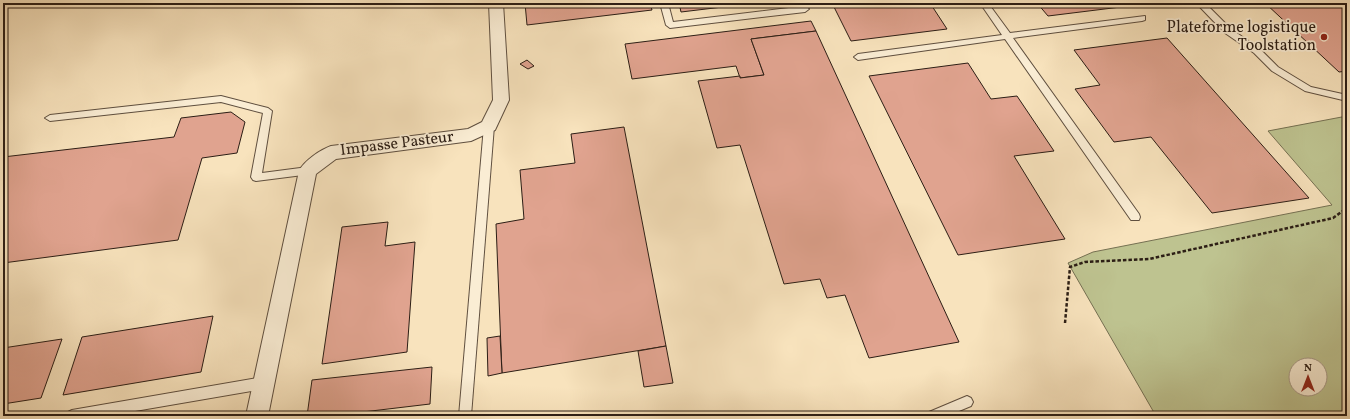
<svg xmlns="http://www.w3.org/2000/svg" width="1350" height="419" viewBox="0 0 1350 419" font-family="Vollkorn,serif">
	<style>
		.green { fill: #bec390; stroke: #757052; fill-rule: evenodd }
		.building { fill: #e0a38f; stroke: #2c1e15 }
		.lines { fill: none; stroke-linecap: round; stroke-linejoin: round }
		.lane-casing { stroke: #5f4f3f; stroke-width: 2 }
		.street-casing { stroke: #5f4f3f; stroke-width: 2 }
		.path { stroke: #2c1e15; stroke-width: 2.5; stroke-dasharray: 3.5 2; stroke-linecap: butt }
		.lane { fill: #faedd4; fill-rule: evenodd }
		.street { fill: #faedd4; fill-rule: evenodd }
		.poi-dot { fill: #8f2418; stroke: #faedd4; stroke-width: 1.5 }
		.labels { text-anchor: middle; dominant-baseline: central; stroke-width: 3.5; stroke-linejoin: round; paint-order: stroke }
		.poi-label { font-size: 16px; fill: #2c1e15; stroke: #faedd4; text-anchor: end }
		.street-label { font-size: 16px; fill: #2c1e15; stroke: #faedd4 }
	</style>
	<rect width="100%" height="100%" fill="#f8e3bd"/>
	<filter id="stains"><feTurbulence type="fractalNoise" baseFrequency=".005" numOctaves="4"/><feColorMatrix values="0 0 0 0 .2 0 0 0 0 .09 0 0 0 0 .02 0 0 0 .5 -.17"/></filter>
	<radialGradient id="worn" r=".72"><stop offset=".6" stop-color="#630" stop-opacity="0"/><stop offset="1" stop-color="#630" stop-opacity=".3"/></radialGradient>
	<path class="green" d="M1347,116v300h-191l-88,-153 25,-11 239,-47 -64,-74zM1296,365h24v24h-24z"/>
	<g class="building">
		<polygon points="525,3 650,3 652,10 527,25"/>
		<polygon points="679,3 756,3 681,12"/>
		<polygon points="832,3 930,3 947,29 851,41"/>
		<polygon points="1037,3 1135,3 1137,5 1048,16"/>
		<polygon points="1265,3 1347,3 1347,71 1339,72"/>
		<polygon points="811,21 816,31 751,39 764,75 740,78 736,66 632,79 625,44"/>
		<polygon points="816,31 959,342 869,358 845,295 827,298 820,279 784,284 740,145 717,148 698,81 740,76 740,78 764,75 751,39"/>
		<polygon points="1167,38 1309,198 1212,213 1151,137 1114,142 1075,89 1100,85 1074,50"/>
		<polygon points="527,60 534,66 528,69 520,64"/>
		<polygon points="968,63 991,99 1017,96 1054,151 1014,156 1065,239 958,255 869,76"/>
		<polygon points="231,112 245,122 237,153 202,158 178,240 3,263 3,157 174,137 181,118"/>
		<polygon points="624,127 666,346 502,373 496,224 524,219 520,170 575,163 571,134"/>
		<polygon points="388,222 385,246 415,242 407,352 322,364 342,227"/>
		<polygon points="213,316 201,372 63,395 82,337"/>
		<polygon points="500,336 502,373 488,376 487,338"/>
		<polygon points="62,339 41,398 3,404 3,348"/>
		<polygon points="666,346 673,383 644,387 638,351"/>
		<polygon points="432,367 430,404 329,416 307,416 312,380"/>
	</g>
	<g class="lines">
		<g class="lane-casing">
			<g id="lane">
				<polygon points="660,3 668,3 673,22 805,6 809,9 805,12 670,28 666,25"/>
				<polygon points="980,3 988,3 1010,33 1145,16 1145,20 1142,21 1013,38 1139,214 1140,217 1139,220 1131,220 1005,39 858,60 854,57 858,54 1002,35"/>
				<polygon points="1196,3 1205,3 1231,29 1260,49 1278,67 1311,87 1347,95 1347,101 1305,91 1272,71 1254,53 1225,33"/>
				<polygon points="221,96 268,108 272,111 262,173 308,167 313,171 311,174 256,181 253,180 251,177 263,113 221,102 50,121 45,118 50,115"/>
				<polygon points="489,123 494,126 471,416 459,416 484,126"/>
				<polygon points="263,377 267,379 269,383 267,387 263,389 106,416 66,416 68,412 72,410"/>
				<polygon points="967,396 971,398 973,402 971,406 947,416 927,416 929,412"/>
			</g>
		</g>
		<g class="street-casing">
			<path id="street" d="M489,3h14l6,97 -14,30 -24,11 -135,18 -20,15 -47,237 -2,5h-18l-2,-5 52,-240c5,-10 21,-21 32,-25l137,-17 14,-7 11,-22z"/>
		</g>
		<polyline class="path" points="1065,323 1070,267 1085,262 1149,259 1333,218 1347,208"/>
		<use href="#lane" class="lane"/>
		<use href="#street" class="street"/>
	</g>
	<circle class="poi-dot" cx="1324" cy="37" r="4"/>
	<g class="labels">
		<g class="poi-label">
			<text x="1316" y="28">Plateforme logistique<tspan x="1316" dy="18">Toolstation</tspan></text>
		</g>
		<g class="street-label">
			<text transform="translate(397 144) rotate(-7)">Impasse Pasteur</text>
		</g>
	</g>
	<rect width="1350" height="419" fill="none" stroke="#f8e3bd" stroke-width="16"/>
	<rect x="4" y="4" width="1342" height="411" fill="none" stroke="#2c1e15" stroke-width="2"/>
	<rect x="8" y="8" width="1334" height="403" fill="none" stroke="#2c1e15"/>
	<g transform="translate(1308 377)"><circle r="19" fill="#faedd4" stroke="#a89a88"/>
	<path d="M0-3L7 15L0 10L-7 15Z" fill="#8f2418"/>
	<text y="-6" font-size="11" font-weight="bold" text-anchor="middle" fill="#2c1e15">N</text>
	</g>
	<rect width="100%" height="100%" filter="url(#stains)"/>
	<rect width="100%" height="100%" fill="url(#worn)"/>
</svg>
